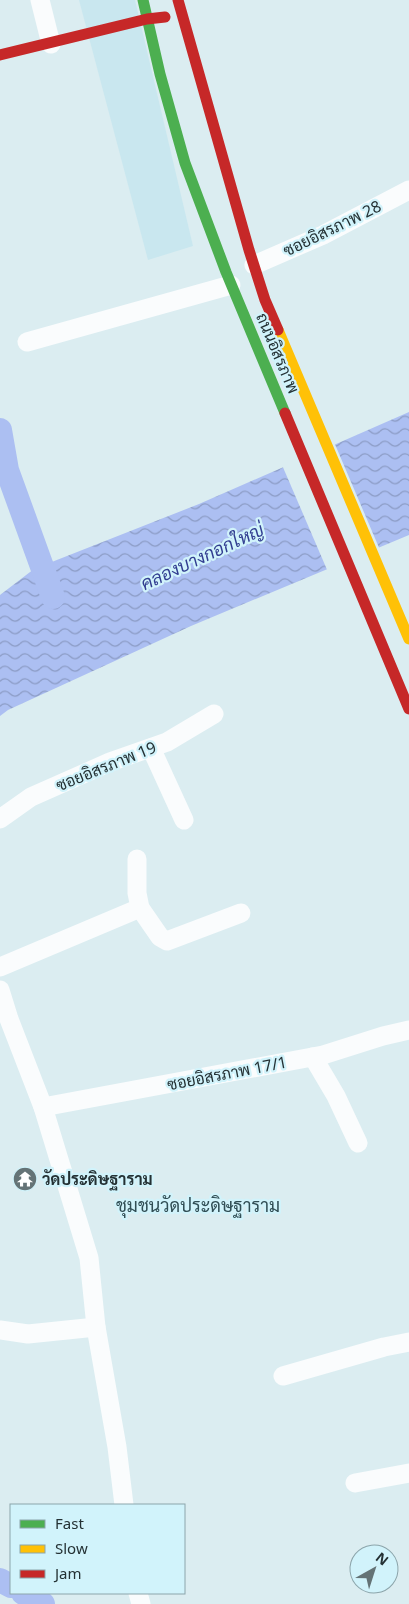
<svg xmlns="http://www.w3.org/2000/svg" width="409" height="1604" viewBox="0 0 409 1604" font-family="'Noto Sans',Sarabun,sans-serif">
	<style>
		.built { fill: #c9e7ef }
		.water { fill: url(#water-waves) }
		.pier { fill: #dbedf1 }
		.lines { fill: none; stroke-linecap: round; stroke-linejoin: round }
		.canal { stroke: #acbff2; stroke-width: 24 }
		.street { stroke: #fafcfd; stroke-width: 19 }
		.fast { stroke: #4caf50; stroke-width: 11 }
		.slow { stroke: #ffc107; stroke-width: 11 }
		.jam { stroke: #c62828; stroke-width: 11 }
		.labels { text-anchor: middle; dominant-baseline: central; stroke-width: 4.5; stroke-linejoin: round; paint-order: stroke }
		.street-label { font-size: 16px; fill: #243134; stroke: #d1f3fb }
		.poi-label { font-size: 16px; font-weight: bold; fill: #243134; stroke: #d1f3fb; text-anchor: start }
		.water-label { font-size: 18px; font-style: italic; fill: #323e91; stroke: #d1f3fb }
		.neighbourhood-label { font-size: 18px; fill: #314e55; stroke: #d1f3fb }
	</style>
	<defs>
		<pattern id="water-waves" width="16" height="10" patternUnits="userSpaceOnUse" patternTransform="scale(1.25)"><rect width="16" height="10" fill="#acbff2"/><path d="M0 5q4-4 8 0t8 0" fill="none" stroke="#8c9cc5"/></pattern>
	</defs>
	<rect width="100%" height="100%" fill="#dbedf1"/>
	<polygon class="built" points="79,0 135,0 193,246 148,260"/>
	<polygon class="water" points="409,412 409,535 191,626 8,710 0,716 0,595 34,569 199,504"/>
	<polygon class="pier" points="334,442 380,550 328,572 282,465"/>
	<g class="lines">
		<g class="canal">
			<polyline points="0,430 7,470 53,597"/>
			<polyline points="0,1580 11,1586"/>
			<polyline points="23,1593 43,1604"/>
		</g>
		<g class="street">
			<polyline points="40,0 51,44"/>
			<polyline points="254,265 323,235 409,190"/>
			<polyline points="27,342 231,285"/>
			<polyline points="151,748 184,820"/>
			<polyline points="0,819 31,797 110,762 167,742 214,714"/>
			<polyline points="137,859 137,893 140,908 160,937 167,941 241,913"/>
			<polyline points="0,967 140,908"/>
			<polyline points="0,990 9,1019 43,1107 89,1258 96,1327 117,1447 124,1505"/>
			<polyline points="313,1057 336,1096 358,1143"/>
			<polyline points="43,1107 323,1055 383,1036 409,1030"/>
			<polyline points="0,1330 28,1334 96,1327"/>
			<polyline points="283,1376 384,1347 409,1342"/>
			<polyline points="355,1483 409,1473"/>
			<polyline points="138,1593 141,1604"/>
		</g>
		<polyline class="fast" points="143,0 160,74 185,163 226,272 285,413"/>
		<polyline class="slow" points="278,330 409,639"/>
		<g class="jam">
			<polyline points="178,0 249,250 265,300 278,330"/>
			<polyline points="0,55 147,19 165,17"/>
			<polyline points="285,413 409,709"/>
		</g>
	</g>
	<defs>
		<g id="temple-disc" transform="scale(1.25)"><circle r="9.5" fill="#647376" stroke="#d1f3fb"/><path d="M0-6L5-2H3V0L6.5 2.5H4V6H1.5V3h-3V6H-4V2.5H-6.5L-3 0V-2H-5Z" fill="#fff"/></g>
	</defs>
	<g fill-rule="evenodd">
		<use href="#temple-disc" x="25" y="1179"/>
	</g>
	<g class="labels">
		<g class="street-label">
			<text transform="translate(332 228) rotate(-26)">ซอยอิสรภาพ 28</text>
			<text transform="translate(278 353) rotate(67)">ถนนอิสรภาพ</text>
			<text transform="translate(106 766) rotate(-22)">ซอยอิสรภาพ 19</text>
			<text transform="translate(227 1073) rotate(-11)">ซอยอิสรภาพ 17/1</text>
		</g>
		<g class="poi-label">
			<text x="42" y="1179">วัดประดิษฐาราม</text>
		</g>
		<g class="water-label">
			<text transform="translate(202 556) rotate(-25)">คลองบางกอกใหญ่</text>
		</g>
		<g class="neighbourhood-label">
			<text x="198" y="1205">ชุมชนวัดประดิษฐาราม</text>
		</g>
	</g>
	<rect x="10" y="1504" width="175" height="90" fill="#d1f3fb" stroke="#8ca5ab"/>
	<rect x="20" y="1520" width="25" height="8" fill="#4caf50" stroke="#8ca5ab"/>
	<text x="55" y="1529" font-size="15" fill="#243134">Fast</text>
	<rect x="20" y="1545" width="25" height="8" fill="#ffc107" stroke="#8ca5ab"/>
	<text x="55" y="1554" font-size="15" fill="#243134">Slow</text>
	<rect x="20" y="1570" width="25" height="8" fill="#c62828" stroke="#8ca5ab"/>
	<text x="55" y="1579" font-size="15" fill="#243134">Jam</text>
	<g transform="translate(374 1569) rotate(39)"><circle r="24" fill="#d1f3fb" stroke="#8ca5ab"/>
	<path d="M0-4L9 19L0 12L-9 19Z" fill="#647376"/>
	<text y="-8" font-size="14" font-weight="bold" text-anchor="middle" fill="#243134">N</text>
	</g>
</svg>
